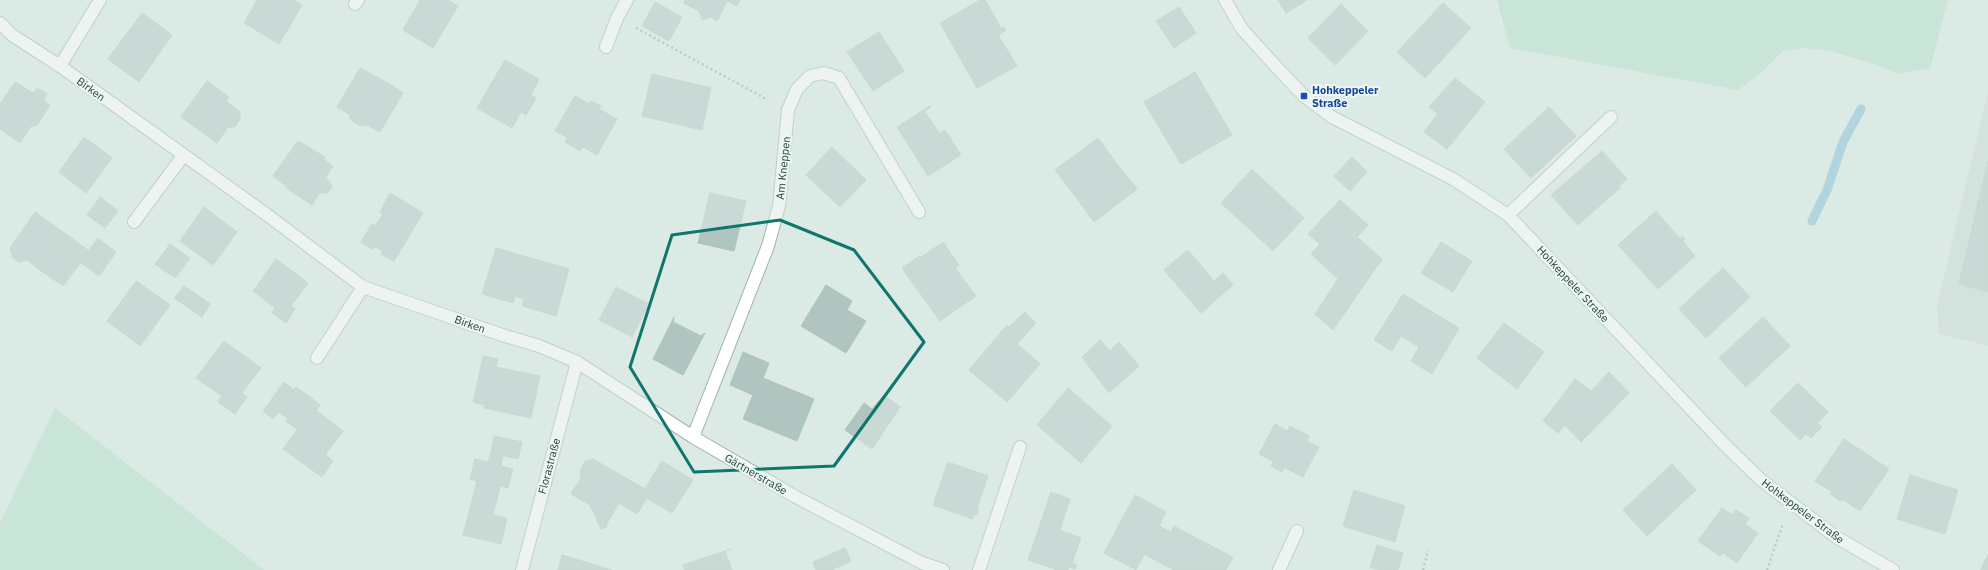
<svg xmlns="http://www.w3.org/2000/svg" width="1988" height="570" viewBox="0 0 1988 570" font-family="'IBM Plex Sans',sans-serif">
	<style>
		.built { fill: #cadad6 }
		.green { fill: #b2dfc5 }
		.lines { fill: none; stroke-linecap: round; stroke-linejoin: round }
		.stream { stroke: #7dbad7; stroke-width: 9 }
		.building { fill: #b1c5c0; stroke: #aec4bf }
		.lane-casing { stroke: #9fb2ae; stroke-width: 14 }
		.street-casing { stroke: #9fb2ae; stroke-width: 14 }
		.secondary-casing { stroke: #9ab7b1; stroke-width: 14 }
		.path { stroke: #79b2a9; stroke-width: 2.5; stroke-dasharray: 2 3; stroke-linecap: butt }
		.lane { stroke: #fff; stroke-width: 12 }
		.street { stroke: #fff; stroke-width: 12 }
		.secondary { stroke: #fff; stroke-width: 12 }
		.marked { fill: none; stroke: #0f766e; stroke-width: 3; stroke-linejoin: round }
		.transit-dot { fill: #1a4fb4; stroke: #edf7f3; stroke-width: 1.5 }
		.labels { text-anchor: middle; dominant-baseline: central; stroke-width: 4; stroke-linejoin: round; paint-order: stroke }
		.street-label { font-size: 11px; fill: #1d3b38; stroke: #edf7f3 }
		.transit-label { font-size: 11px; font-weight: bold; fill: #164399; stroke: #edf7f3; text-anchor: start }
	</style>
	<rect width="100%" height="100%" fill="#dceae6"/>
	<polygon class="built" points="1988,92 1988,346 1939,334 1937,305"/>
	<g class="green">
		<polygon points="1497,0 1948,0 1930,69 1897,73 1865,61 1829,51 1801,48 1783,51 1760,74 1738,90 1510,48"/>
		<polygon points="55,408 264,570 0,570 0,523"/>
	</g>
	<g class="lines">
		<polyline class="stream" points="1812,221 1827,190 1843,142 1861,109"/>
	</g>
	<g class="building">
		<polygon points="257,0 293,0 302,5 279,44 244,23"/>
		<polygon points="420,0 448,0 458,6 433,48 403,30"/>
		<polygon points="685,0 740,0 737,6 727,1 717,21 711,17 702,20 699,11 684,3"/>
		<polygon points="980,0 985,0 1001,28 1004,27 1006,30 998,35 1017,66 977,88 940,23"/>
		<polygon points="1278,0 1307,0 1286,13"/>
		<polygon points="655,2 682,17 669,41 642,26"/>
		<polygon points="1443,3 1471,28 1425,78 1397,52"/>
		<polygon points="1341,4 1368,31 1335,65 1308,38"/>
		<polygon points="1179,7 1196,33 1174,48 1156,21"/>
		<polygon points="142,13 172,35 139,82 108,59"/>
		<polygon points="879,32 904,71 873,91 847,52"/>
		<polygon points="505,60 539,79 531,95 536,98 526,115 521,112 512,128 477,108"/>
		<polygon points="360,68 388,83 403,93 380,132 367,125 361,126 351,120 349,114 337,107"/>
		<polygon points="1195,72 1232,135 1181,164 1144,102"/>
		<polygon points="652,74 711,88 702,130 642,116"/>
		<polygon points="1455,78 1485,102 1447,149 1424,132 1438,114 1429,107"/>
		<polygon points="207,81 229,97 226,101 240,112 240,119 235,127 228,127 217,143 181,117"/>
		<polygon points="15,82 33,93 37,88 47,94 43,100 50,105 37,125 31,126 20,143 0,129 0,104"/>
		<polygon points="575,96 590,104 591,101 601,106 599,109 617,119 597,155 583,147 580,151 565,142 568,138 555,131"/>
		<polygon points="930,106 931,107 924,111 940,134 945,130 961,155 928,176 897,127"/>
		<polygon points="1549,107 1576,136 1531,178 1504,149"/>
		<polygon points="84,137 112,158 86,193 59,172"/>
		<polygon points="1098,138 1117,164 1075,196 1055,170"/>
		<polygon points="298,141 325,157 323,159 333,166 325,178 329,181 332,187 327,193 320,193 312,205 286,188 287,187 273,176"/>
		<polygon points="832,147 866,180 840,207 806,175"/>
		<polygon points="1602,151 1627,179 1619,186 1620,188 1578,225 1551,195"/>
		<polygon points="1352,157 1367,172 1350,191 1334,176"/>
		<polygon points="1988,161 1988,292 1959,284"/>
		<polygon points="1117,164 1137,189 1094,222 1075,196"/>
		<polygon points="1252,169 1304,218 1273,251 1221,203"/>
		<polygon points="390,193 423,213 394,261 381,254 383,251 375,247 373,249 361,242 372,224 375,226 383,214 380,212"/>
		<polygon points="710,193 746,201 734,251 698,243"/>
		<polygon points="100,197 118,211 105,228 87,215"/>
		<polygon points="1340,200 1368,225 1357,237 1382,259 1333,330 1315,314 1338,279 1311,254 1320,244 1308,234"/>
		<polygon points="204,207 237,232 213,265 180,241"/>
		<polygon points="1656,211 1680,239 1682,236 1685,239 1683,241 1695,256 1658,289 1618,245"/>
		<polygon points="35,212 66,234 40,270 27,260 19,262 13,258 10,248"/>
		<polygon points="66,234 89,251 63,286 40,270"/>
		<polygon points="98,238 116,252 99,276 80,262"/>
		<polygon points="943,242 959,265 955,268 976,296 940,321 902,268 919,256 920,258"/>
		<polygon points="1441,242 1472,261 1453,292 1421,273"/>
		<polygon points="170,244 190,258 175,278 155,264"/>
		<polygon points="496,248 569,269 556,316 522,306 524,299 515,296 513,303 482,294"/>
		<polygon points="1188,250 1214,281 1223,273 1233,285 1201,313 1164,270"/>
		<polygon points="276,259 308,283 291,306 295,309 286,323 272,313 275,308 253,291"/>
		<polygon points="1723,268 1750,297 1706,338 1679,309"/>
		<polygon points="136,281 170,305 140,346 107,321"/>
		<polygon points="826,285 852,301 847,310 866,321 846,353 801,326"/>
		<polygon points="184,286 210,304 202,317 174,298"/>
		<polygon points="616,287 649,304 632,337 599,320"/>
		<polygon points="1403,294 1459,328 1432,374 1411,361 1419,347 1401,336 1392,351 1374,340"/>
		<polygon points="1025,312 1036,323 1017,344 1040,364 1007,402 969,370 1007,325 1009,327"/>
		<polygon points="674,317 673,322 701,336 705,333 683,375 653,359"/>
		<polygon points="1763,317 1790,346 1746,387 1719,358"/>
		<polygon points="1504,323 1544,352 1517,389 1477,358"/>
		<polygon points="1100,340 1110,351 1119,342 1139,366 1109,393 1082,357"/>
		<polygon points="224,341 261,368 242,393 247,397 235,414 218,402 222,396 196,378"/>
		<polygon points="743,352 769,363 763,378 814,399 797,441 743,419 753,395 730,385"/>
		<polygon points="483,356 498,359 496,367 540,376 531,418 484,408 485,405 473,402"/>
		<polygon points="1609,372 1629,393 1581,442 1565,425 1558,433 1543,421 1575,379 1591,391"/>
		<polygon points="284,382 294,390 273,419 263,411"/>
		<polygon points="1798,383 1828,412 1817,423 1822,427 1811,438 1806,434 1800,440 1770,411"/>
		<polygon points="296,387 306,394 288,419 278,411"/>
		<polygon points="1068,388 1112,426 1081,463 1037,425"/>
		<polygon points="306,394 320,405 316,411 313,408 298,429 286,422"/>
		<polygon points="884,395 900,407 872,449 845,430 864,403 872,409"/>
		<polygon points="313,408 343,431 325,455 333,461 322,477 283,449"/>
		<polygon points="1275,424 1287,431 1290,426 1309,436 1307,441 1319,447 1303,477 1284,467 1282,472 1271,466 1274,462 1259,454"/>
		<polygon points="494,436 522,442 518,459 491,453"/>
		<polygon points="1844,439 1889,469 1860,511 1842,499 1841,501 1830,494 1832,492 1815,481"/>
		<polygon points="491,453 503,456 501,466 513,469 508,488 500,486 493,515 507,518 501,544 463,535 477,481 470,479 475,459 488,462"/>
		<polygon points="593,459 645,489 641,495 647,498 637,514 619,503 606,525 607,527 601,529 590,505 571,494 581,478 580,471 585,461"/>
		<polygon points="662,461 693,480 672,513 641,495"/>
		<polygon points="948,462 988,476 977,508 979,509 977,515 974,514 973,519 933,505"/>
		<polygon points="1672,464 1696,490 1647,536 1623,510"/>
		<polygon points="1910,475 1958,490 1945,534 1897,519"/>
		<polygon points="1354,490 1405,506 1395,542 1343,526"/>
		<polygon points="1051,492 1070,499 1060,530 1081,538 1072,563 1077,565 1075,569 1069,567 1068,570 1058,570 1028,560"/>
		<polygon points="1135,495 1166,512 1136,570 1104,553"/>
		<polygon points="1722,508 1732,515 1736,510 1749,518 1745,524 1758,533 1737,563 1723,553 1720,556 1698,541"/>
		<polygon points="1159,526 1171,532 1155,560 1144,554"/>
		<polygon points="1174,526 1196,538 1180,570 1174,570 1156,561"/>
		<polygon points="1196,538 1233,557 1226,570 1180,570"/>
		<polygon points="1377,545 1403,553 1398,570 1379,570 1370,567"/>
		<polygon points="845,548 851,561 832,570 816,570 813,562"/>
		<polygon points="731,549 725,551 732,570 685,570 683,565"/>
		<polygon points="1988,554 1988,570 1981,570 1981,569"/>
		<polygon points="562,555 612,570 558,570"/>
	</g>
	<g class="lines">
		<g class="lane-casing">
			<g id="lane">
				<polyline points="1508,215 1611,117"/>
				<polyline points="979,570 1020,447"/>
				<polyline points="1279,570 1297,531"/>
			</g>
		</g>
		<g class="street-casing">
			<g id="street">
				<polyline points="355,4 358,0"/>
				<polyline points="0,23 12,35 60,66 270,217 363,287 502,335 539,346 577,362 693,437 796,497 922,563 943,570"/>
				<polyline points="606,47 617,18 627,0"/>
				<polyline points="60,66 100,0"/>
				<polyline points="134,222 183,156"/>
				<polyline points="317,358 363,287"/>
				<polyline points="693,437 768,246 779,206 788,110 797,89 810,76 824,73 839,78 919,212"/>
				<polyline points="522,570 577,362"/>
			</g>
		</g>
		<g class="secondary-casing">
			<polyline id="secondary" points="1225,0 1242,29 1281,72 1304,96 1332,117 1453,179 1508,215 1724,444 1761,480 1836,537 1893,570"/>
		</g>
		<g class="path">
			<polyline points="636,28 768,100"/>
			<polyline points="1423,570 1428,550"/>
			<polyline points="1767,570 1783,523"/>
		</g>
		<use href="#lane" class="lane"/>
		<use href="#street" class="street"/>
		<use href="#secondary" class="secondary"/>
	</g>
	<path d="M0 0H1988V570H0ZM780,220l74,30 70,92 -90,124 -140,6 -64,-105 42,-132z" fill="#dceae6" fill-opacity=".55" fill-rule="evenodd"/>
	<path class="marked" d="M780,220l74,30 70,92 -90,124 -140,6 -64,-105 42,-132z"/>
	<rect class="transit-dot" x="1300" y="92" width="8" height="8" rx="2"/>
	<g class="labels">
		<g class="street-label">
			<text transform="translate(91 89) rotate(36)">Birken</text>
			<text transform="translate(783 168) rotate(-84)">Am Kneppen</text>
			<text transform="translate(1573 284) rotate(47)">Hohkeppeler Straße</text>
			<text transform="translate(470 324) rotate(19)">Birken</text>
			<text transform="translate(549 466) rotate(-75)">Florastraße</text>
			<text transform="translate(756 474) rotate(30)">Gärtnerstraße</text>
			<text transform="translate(1803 511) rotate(37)">Hohkeppeler Straße</text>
		</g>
		<g class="transit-label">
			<text x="1312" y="90">Hohkeppeler<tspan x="1312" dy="13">Straße</tspan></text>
		</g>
	</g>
</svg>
